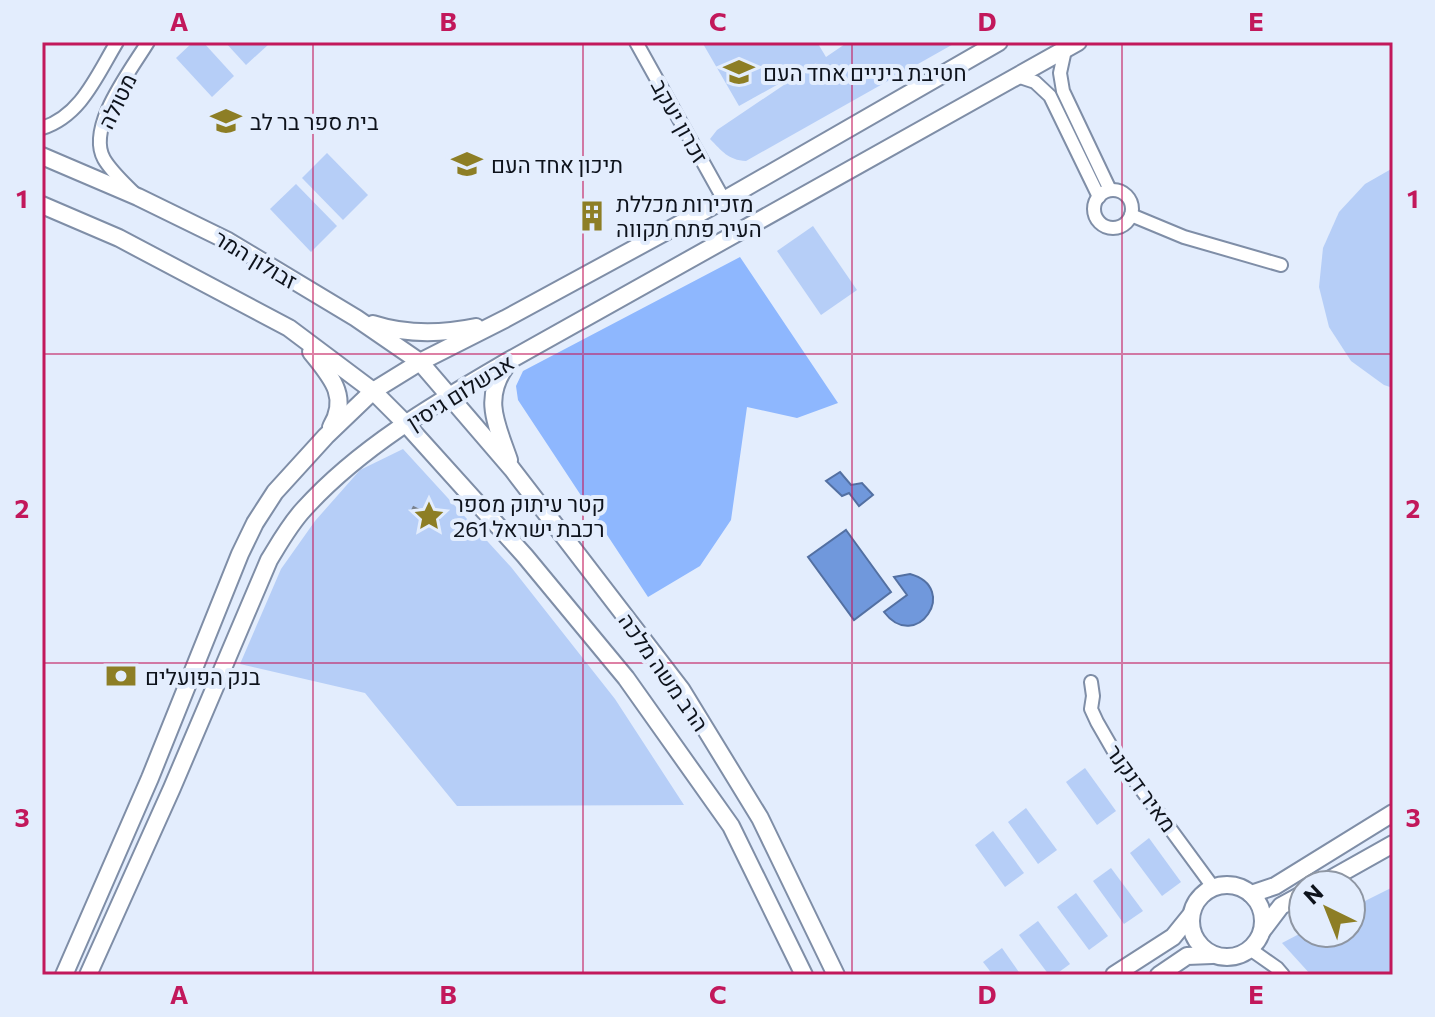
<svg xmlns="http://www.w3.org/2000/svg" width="1435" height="1017" viewBox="0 0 1435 1017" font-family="Commissioner,Heebo,sans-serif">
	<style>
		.green { fill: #b6cef7 }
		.forest { fill: #8eb7fe }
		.water { fill: #7098dc; stroke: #5370a2; stroke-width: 2 }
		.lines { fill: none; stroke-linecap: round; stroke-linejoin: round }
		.minor-casing { stroke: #7f8ea7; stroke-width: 16 }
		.tertiary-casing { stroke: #7f8ea7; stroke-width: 20 }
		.minor { stroke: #fff; stroke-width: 12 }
		.tertiary { stroke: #fff; stroke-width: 16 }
		.rail { stroke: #79818d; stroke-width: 5; stroke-dasharray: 10 10; stroke-linecap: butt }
		.grid { fill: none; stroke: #c2185b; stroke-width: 2; stroke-opacity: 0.55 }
		.labels { text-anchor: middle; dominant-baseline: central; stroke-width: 8; stroke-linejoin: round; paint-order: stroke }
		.poi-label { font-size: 22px; fill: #0e131c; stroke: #e3edfd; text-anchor: start }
		.street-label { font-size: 22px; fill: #0e131c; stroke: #e3edfd }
		.neatline { fill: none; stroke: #c2185b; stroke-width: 3 }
		.grid-label { font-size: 26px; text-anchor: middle; font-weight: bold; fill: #c2185b }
	</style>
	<rect width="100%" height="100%" fill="#e3edfd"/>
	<g class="green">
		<polygon points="193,42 203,42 234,76 212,97 176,58"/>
		<polygon points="225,42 266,42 269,44 246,65"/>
		<path d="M702,42h115l9,15 22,-15h109l-211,119c-18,-1 -24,-10 -36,-22l7,-9 101,-68 -79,44z"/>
		<polygon points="327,153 368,195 343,220 302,178"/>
		<polygon points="1393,168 1393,388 1384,385 1351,361 1329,327 1319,287 1323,248 1339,212 1365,184"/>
		<polygon points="296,184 337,226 311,252 270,209"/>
		<polygon points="813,226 857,290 821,315 777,251"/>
		<polygon points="403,449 511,567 615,699 684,805 457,806 365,693 240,664 281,569 315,521 360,470"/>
		<polygon points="1085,768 1116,811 1097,825 1066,782"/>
		<polygon points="1026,808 1057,850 1038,864 1008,822"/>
		<polygon points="993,831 1024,873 1005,887 975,845"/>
		<polygon points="1149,838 1181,882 1162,896 1130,853"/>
		<polygon points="1111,868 1143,911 1124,924 1093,881"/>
		<polygon points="1393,887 1393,975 1311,975 1282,943 1303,932 1351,933 1351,908"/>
		<polygon points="1076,893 1108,936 1089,950 1057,907"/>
		<polygon points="1038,921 1070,964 1055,975 1049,975 1019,935"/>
		<polygon points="1002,948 1021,975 993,975 983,962"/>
	</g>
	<polygon class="forest" points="740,257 838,403 797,418 747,407 731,520 700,566 648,597 518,400 516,386 523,371"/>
	<g class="water">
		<polygon points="840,472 851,485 862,483 873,495 859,506 849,493 842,496 826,481"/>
		<polygon points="846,530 891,592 854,620 808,557"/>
		<path d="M910,574c51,14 6,80 -26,38l23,-17 -13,-18z"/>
	</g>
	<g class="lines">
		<g class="minor-casing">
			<g id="minor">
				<polyline points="636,42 724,200"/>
				<polyline points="1065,50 1060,73 1063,91 1110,190"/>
				<polyline points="1017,76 1035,82 1050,96 1099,197"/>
				<path d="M42,128c39,-12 55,-53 75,-86"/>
				<circle cx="1113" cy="209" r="19"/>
				<path d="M133,192c-10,-10 -22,-21 -29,-33 -18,-32 27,-89 44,-117"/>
				<polyline points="1131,215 1184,237 1281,265"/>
				<polyline points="1091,682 1093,696 1091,709 1097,722 1116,755 1213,887"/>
				<polyline points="1250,949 1277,968 1283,975"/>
			</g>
		</g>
		<g class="tertiary-casing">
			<g id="tertiary">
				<polyline points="42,156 138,197 228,241 356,318 420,362 512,469 681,689 760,818 836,975"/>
				<polyline points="42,205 119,238 289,328 373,391 406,424 525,556 626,678 731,826 804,975"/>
				<path d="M373,324c34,11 69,10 103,3"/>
				<path d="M311,352c19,24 39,44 20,75"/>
				<path d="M506,366c-24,33 -9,59 3,94"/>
				<circle cx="1227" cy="921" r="36"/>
				<polyline points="1320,885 1393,844"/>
				<polyline points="1251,894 1275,886 1393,813"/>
				<polyline points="1262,931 1281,906 1303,894"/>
				<polyline points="64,975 150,778 240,554 255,523 275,492 326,436 373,391 420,362 505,319 724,200 999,42"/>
				<path d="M88,975l84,-187 97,-228c11,-18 21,-36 35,-51 57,-63 134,-107 206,-149l568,-318"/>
				<polyline points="1114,975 1173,937 1190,916"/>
				<polyline points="1159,975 1187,956 1212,955"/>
			</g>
		</g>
		<use href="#minor" class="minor"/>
		<use href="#tertiary" class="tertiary"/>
		<polyline class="rail" points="412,508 447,525"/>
	</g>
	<path class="grid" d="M313,42v933M583,42v933M852,42v933M1122,42v933M42,354h1351M42,663h1351"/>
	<defs>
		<g id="school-bare" transform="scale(2.4)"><path d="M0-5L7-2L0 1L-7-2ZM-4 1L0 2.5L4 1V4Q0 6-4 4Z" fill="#8d7e25" stroke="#e3edfd" stroke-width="2.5" paint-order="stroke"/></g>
		<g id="building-bare" transform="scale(2.4)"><path d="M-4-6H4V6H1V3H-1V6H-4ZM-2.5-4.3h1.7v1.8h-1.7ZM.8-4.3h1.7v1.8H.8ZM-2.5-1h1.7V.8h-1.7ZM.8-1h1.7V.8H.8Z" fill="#8d7e25" stroke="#e3edfd" stroke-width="2.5" paint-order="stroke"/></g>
		<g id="sight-bare" transform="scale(2.4)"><path d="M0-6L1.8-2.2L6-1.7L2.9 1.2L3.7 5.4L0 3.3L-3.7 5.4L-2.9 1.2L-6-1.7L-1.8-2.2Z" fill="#8d7e25" stroke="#e3edfd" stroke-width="2.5" paint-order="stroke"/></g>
		<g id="bank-bare" transform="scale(2.4)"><path d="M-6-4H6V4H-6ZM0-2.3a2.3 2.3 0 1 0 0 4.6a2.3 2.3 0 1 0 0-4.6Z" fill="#8d7e25" stroke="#e3edfd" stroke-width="2.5" paint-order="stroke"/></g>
	</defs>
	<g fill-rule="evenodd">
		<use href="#school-bare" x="739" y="72"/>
		<use href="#school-bare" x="226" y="121"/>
		<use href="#school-bare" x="467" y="164"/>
		<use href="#building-bare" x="592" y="216"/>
		<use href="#sight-bare" x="429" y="516"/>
		<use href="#bank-bare" x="121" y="676"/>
	</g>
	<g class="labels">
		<g class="poi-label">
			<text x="763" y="72">חטיבת ביניים אחד העם</text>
			<text x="250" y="121">בית ספר בר לב</text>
			<text x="491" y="164">תיכון אחד העם</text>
			<text x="616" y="203">מזכירות מכללת<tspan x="616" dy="25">העיר פתח תקווה</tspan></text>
			<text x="453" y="503">קטר עיתוק מספר<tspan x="453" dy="25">261 רכבת ישראל</tspan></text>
			<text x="145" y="676">בנק הפועלים</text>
		</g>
		<g class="street-label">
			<text transform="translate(117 101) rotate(-64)">מטולה</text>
			<text transform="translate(680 121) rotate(61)">זכרון יעקב</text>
			<text transform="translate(256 259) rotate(31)">זבולון המר</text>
			<text transform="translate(460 392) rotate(-32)">אבשלום גיסין</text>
			<text transform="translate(664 672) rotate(55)">הרב משה מלכה</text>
			<text transform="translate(1142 788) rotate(54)">מאיר דנקנר</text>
		</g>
	</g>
	<rect width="1435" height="1017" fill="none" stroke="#e3edfd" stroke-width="88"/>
	<g transform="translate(1327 909) rotate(317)"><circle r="38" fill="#e3edfd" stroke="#8e96a3" stroke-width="2"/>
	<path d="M0-6L14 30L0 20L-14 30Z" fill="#8d7e25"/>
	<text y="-12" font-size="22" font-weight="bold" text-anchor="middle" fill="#0e131c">N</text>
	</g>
	<rect x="44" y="44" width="1347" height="929" class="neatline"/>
	<g class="grid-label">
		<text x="179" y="31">A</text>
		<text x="448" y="31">B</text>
		<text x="718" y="31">C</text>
		<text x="987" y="31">D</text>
		<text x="1256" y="31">E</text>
		<text x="22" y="208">1</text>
		<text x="1413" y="208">1</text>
		<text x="22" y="518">2</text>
		<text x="1413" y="518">2</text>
		<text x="22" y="827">3</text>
		<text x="1413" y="827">3</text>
		<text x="179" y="1004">A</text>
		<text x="448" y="1004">B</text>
		<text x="718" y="1004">C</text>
		<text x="987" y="1004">D</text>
		<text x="1256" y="1004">E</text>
	</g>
</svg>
